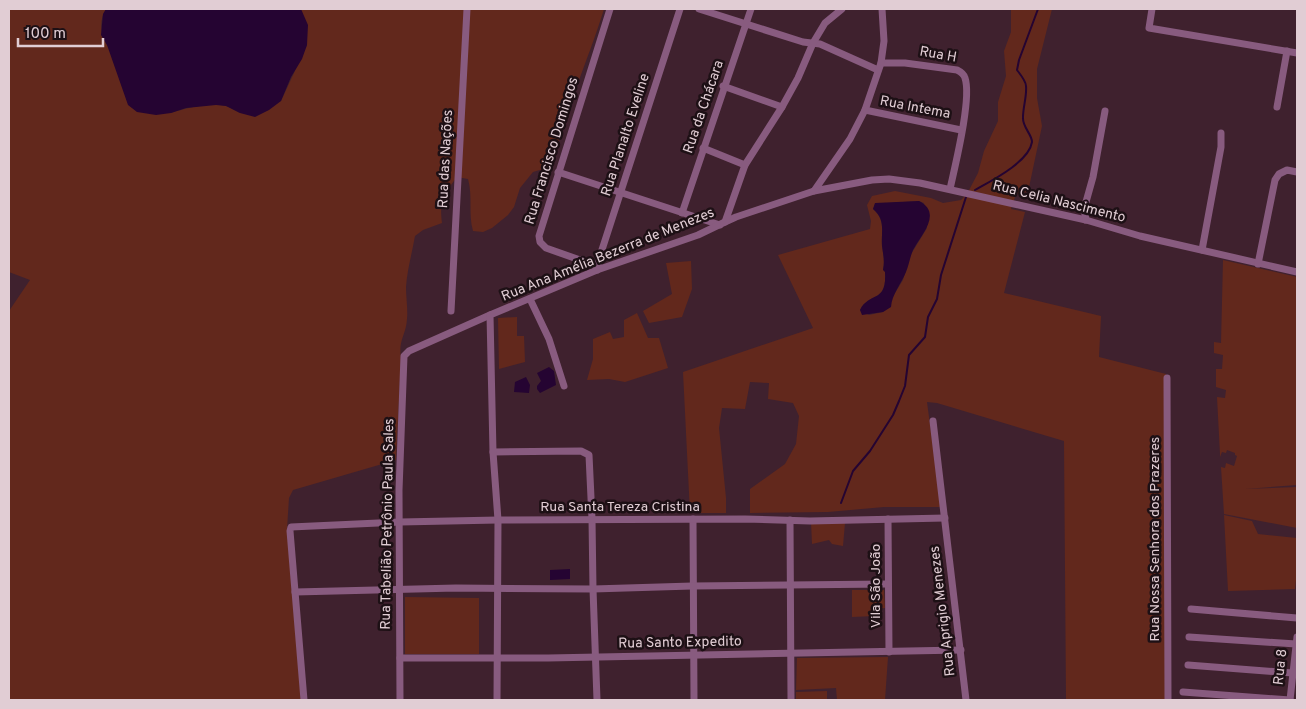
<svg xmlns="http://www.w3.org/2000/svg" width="1306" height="709" viewBox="0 0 1306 709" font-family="Overpass,sans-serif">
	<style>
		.green { fill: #62281c; fill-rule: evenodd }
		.water { fill: #250432 }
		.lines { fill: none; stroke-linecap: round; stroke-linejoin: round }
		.stream { stroke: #250432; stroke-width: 2 }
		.minor { stroke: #885b7f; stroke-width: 7 }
		.labels { text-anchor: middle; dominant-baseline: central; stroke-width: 5; stroke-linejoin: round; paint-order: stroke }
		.street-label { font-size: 14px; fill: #e1cdd4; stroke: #1d1015 }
	</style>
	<rect width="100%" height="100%" fill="#3f212e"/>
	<g class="green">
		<path d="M9,9h97c-7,11 -6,25 1,36l64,68c14,-5 40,-11 55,-7 4,1 10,5 14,7l41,-12 26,-56 -6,-36h303c-16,52 -40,103 -51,157l-20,6 -13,16 -6,19 -6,8 -16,13 -9,4 -10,-1c-5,-17 0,-35 -5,-52l-11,-2c-13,17 -18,23 -15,46l-19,7 -8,6c-3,17 -8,35 -9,51 0,11 2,22 1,32 -1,16 -9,21 -6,39l-5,102 -103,30 -4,8 -2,31 14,171h-292v-389l21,-31 -21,-8z"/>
		<path d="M1011,9h41l-15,60v29l5,28 -14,66 -12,2 -5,15 14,3 -21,81 97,23 -2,41 67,17 1,326h-101l-2,-259 -127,-38 -10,-1 14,105h-57l-56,5 -78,1v-24l35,-25 11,-20 3,-28 -6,-13 -25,-4 1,-16 -19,-1 -5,27 -23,-1 -3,20 7,70v15h-36l-7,-141 130,-44 -35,-73 92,-26 1,-8 -4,-16 5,-9 23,-5 36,7 12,5 18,-3 6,-6 11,-21 6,-22 14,-30v-19l8,-26 -2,-25 7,-19zM919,201l5,2 3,25 -17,28 -7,24 -11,18 -2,9 -7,5 -14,3 -9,-5c10,-19 27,-6 25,-38l-2,-3c2,-8 0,-15 -1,-23 -1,-16 4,-25 -9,-37l2,-5z"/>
		<polygon points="1223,260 1297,277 1297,485 1245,489 1297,487 1297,528 1224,514 1221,467 1225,468 1226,463 1234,466 1237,456 1235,455 1235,453 1227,450 1226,453 1222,452 1220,457 1220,454 1217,397 1225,398 1226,390 1216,387 1216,369 1222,369 1223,355 1214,353 1214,342 1221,343"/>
		<polygon points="691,261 692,289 682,317 649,323 643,311 672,294 666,263"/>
		<polygon points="637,313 648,338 659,338 668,368 625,382 609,379 587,380 593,359 593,339 610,332 613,339 624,337 624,320"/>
		<polygon points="517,317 517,336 524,336 525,362 499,369 498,318"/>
		<polygon points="1224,515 1252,521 1258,534 1297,538 1297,571 1295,589 1228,591"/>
		<polygon points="811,522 845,523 843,546 832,544 829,540 812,544"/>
		<polygon points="852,590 884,590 885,608 878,609 875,616 852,617"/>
		<polygon points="405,597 479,598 479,654 405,654"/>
		<polygon points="888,657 885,700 837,700 836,688 796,690 797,658"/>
		<polygon points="827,691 827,700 796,700 796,692"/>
	</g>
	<g class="water">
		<polygon points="106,9 301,9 308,25 307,45 302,59 291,77 281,101 269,110 255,117 240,113 226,106 216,105 186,108 171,113 156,115 137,112 128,105 107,45 101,35 103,14"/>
		<path d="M919,201c24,12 2,34 -6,49 -3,7 -4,15 -7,22 -5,12 -14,22 -15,35l-8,5 -21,3 -2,-5c10,-19 27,-6 25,-38l-2,-2c2,-9 0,-16 -1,-24 -1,-15 4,-26 -9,-37l2,-6z"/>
		<polygon points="549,367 554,371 556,385 540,393 537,389 537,386 541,381 537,373"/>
		<polygon points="526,377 530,385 529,393 514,392 515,382"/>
		<polygon points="570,569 570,579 550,580 550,570"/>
	</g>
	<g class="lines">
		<g class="stream">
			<path d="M975,190c16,-9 54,-28 57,-48 0,-8 -10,-15 -9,-25 0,-10 4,-21 3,-31 0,-5 -6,-12 -9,-16l2,-10 19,-51"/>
			<polyline points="841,503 853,471 870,451 893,415 899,401 905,386 909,355 925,337 928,317 937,299 941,275 966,197"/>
		</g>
		<g class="minor">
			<polyline points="699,9 803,42 820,44 878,70"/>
			<polyline points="1152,9 1149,28 1297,53"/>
			<path d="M881,63h24l52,7c4,2 7,4 8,8 7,20 -10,88 -15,111"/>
			<polyline points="723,86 782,107"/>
			<polyline points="1277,107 1287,51"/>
			<polyline points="865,110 961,130"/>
			<polyline points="703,148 745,165"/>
			<polyline points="558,172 720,225"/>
			<polyline points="814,191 872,180 889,179 920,183 1086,220 1140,236 1297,272"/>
			<polyline points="682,213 751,9"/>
			<polyline points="1086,220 1084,209 1093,177 1105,111"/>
			<polyline points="725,222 736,217 814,191 850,139 865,110 881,63 884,41 882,9"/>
			<polyline points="1202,250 1221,147 1221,133"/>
			<polyline points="1258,264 1275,180 1279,174 1287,170 1297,172"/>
			<polyline points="597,266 546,248 540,242 539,236 610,9"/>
			<polyline points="597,270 599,259 680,9"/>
			<polyline points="530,299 549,339 564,386"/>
			<polyline points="451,311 467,9"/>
			<polyline points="1167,378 1168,700"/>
			<polyline points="933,421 966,700"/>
			<polyline points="493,452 581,451 589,455 592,519 593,589 597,700"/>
			<polyline points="693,519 694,700"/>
			<polyline points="888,519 889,652"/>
			<polyline points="790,520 791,700"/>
			<polyline points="295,592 456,588 593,589 692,586 888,584"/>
			<polyline points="1191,609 1297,618"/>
			<polyline points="1189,637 1296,644"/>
			<polyline points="400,658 548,658 961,650"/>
			<polyline points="1188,665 1293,673"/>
			<polyline points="1183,692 1290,700"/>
			<polyline points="304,700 290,531 291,527 400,522 498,520 745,519 810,521 945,518"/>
			<polyline points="400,700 399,490 404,356 409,351 490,315"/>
			<polyline points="497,700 498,520 493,452 490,315 597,270 698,235 725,222 745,165 782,107 798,78 813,43 825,23 842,9"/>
			<polyline points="1290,700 1297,637"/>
		</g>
	</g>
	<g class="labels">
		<g class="street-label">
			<text transform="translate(938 55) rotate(10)">Rua H</text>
			<text transform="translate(704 107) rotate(-71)">Rua da Chácara</text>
			<text transform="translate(915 108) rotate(11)">Rua Intema</text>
			<text transform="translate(626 135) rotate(-72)">Rua Planalto Eveline</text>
			<text transform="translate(552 151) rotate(-73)">Rua Francisco Domingos</text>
			<text transform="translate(446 159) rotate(-87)">Rua das Nações</text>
			<text transform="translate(1059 202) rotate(14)">Rua Celia Nascimento</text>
			<text transform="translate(608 255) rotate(-22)">Rua Ana Amélia Bezerra de Menezes</text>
			<text x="620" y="507">Rua Santa Tereza Cristina</text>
			<text transform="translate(388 524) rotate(-89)">Rua Tabelião Petrônio Paula Sales</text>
			<text transform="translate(1155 539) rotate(-90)">Rua Nossa Senhora dos Prazeres</text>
			<text transform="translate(876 586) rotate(-90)">Vila São João</text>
			<text transform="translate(943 611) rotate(-97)">Rua Aprigio Menezes</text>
			<text transform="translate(680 643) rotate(-1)">Rua Santo Expedito</text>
			<text transform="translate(1281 667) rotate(-84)">Rua 8</text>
		</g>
	</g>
	<rect width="1306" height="709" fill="none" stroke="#e1cdd4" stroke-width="20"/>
	<path d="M18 38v8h85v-8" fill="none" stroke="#e1cdd4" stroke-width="2.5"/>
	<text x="25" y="38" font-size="15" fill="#e1cdd4" stroke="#1d1015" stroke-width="4" paint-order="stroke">100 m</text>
</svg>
